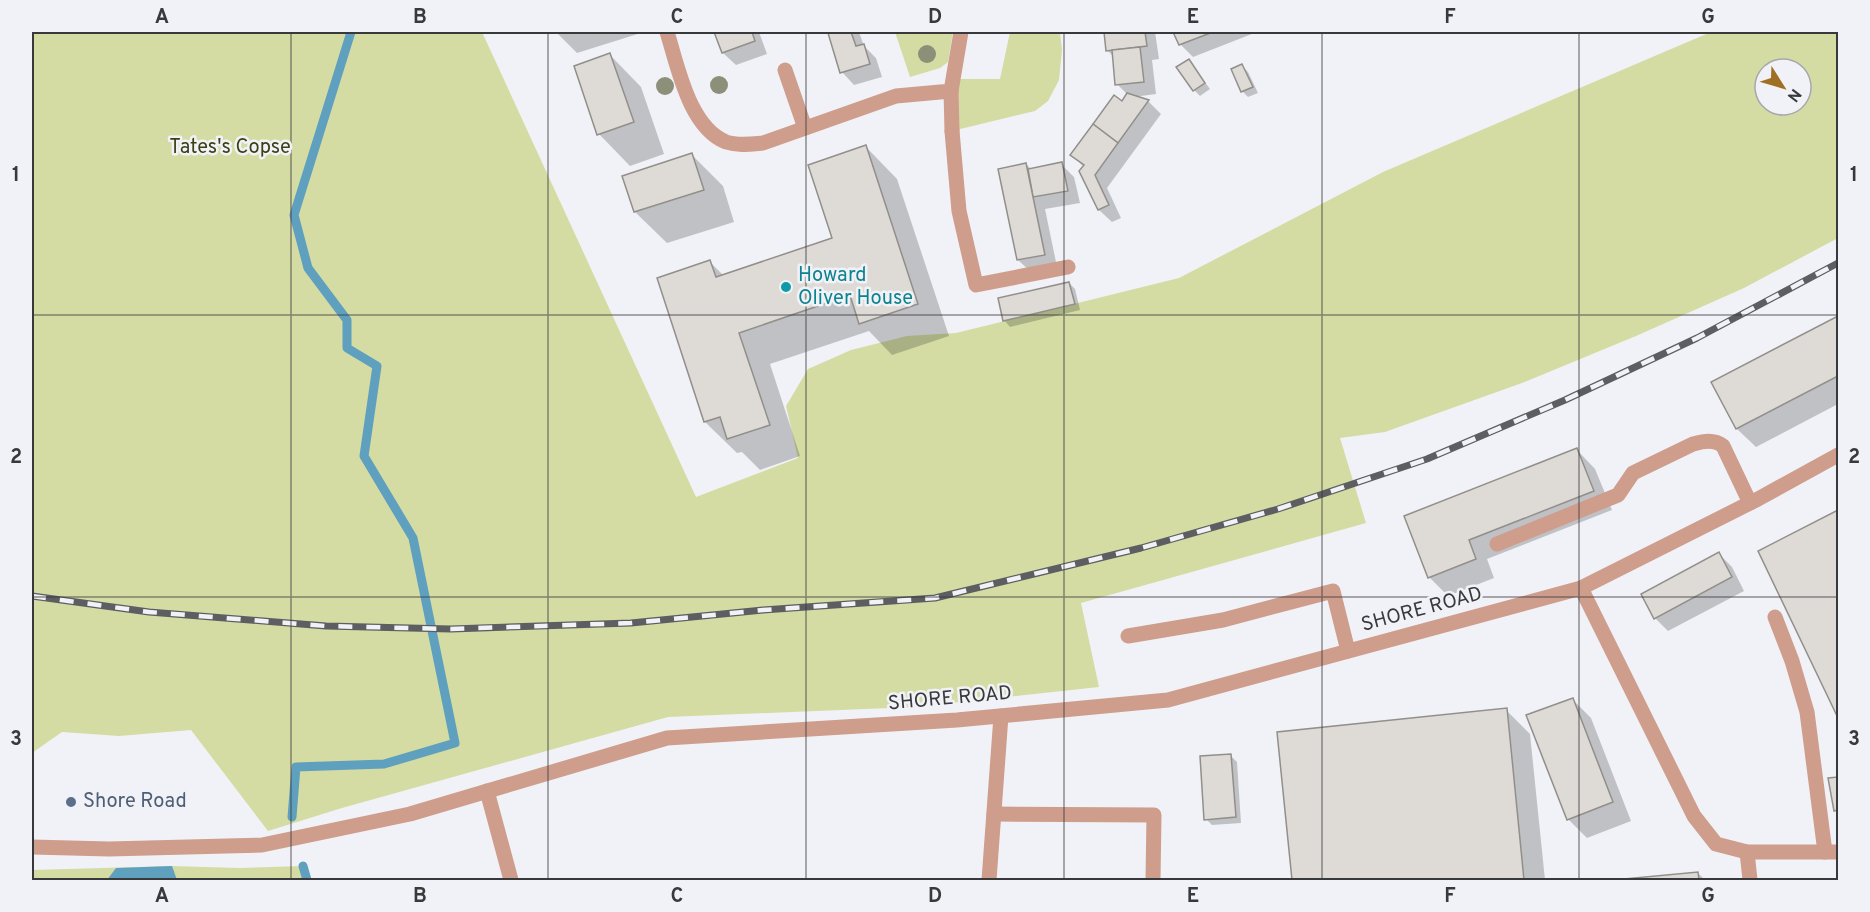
<svg xmlns="http://www.w3.org/2000/svg" width="1870" height="912" viewBox="0 0 1870 912" font-family="Overpass,sans-serif">
	<style>
		.green { fill: #d4dca4; fill-rule: evenodd }
		.water { fill: #5fa0be }
		.shadow { fill: #0003 }
		.lines { fill: none; stroke-linecap: round; stroke-linejoin: round }
		.stream { stroke: #5fa0be; stroke-width: 9 }
		.building { fill: #dedbd6; stroke: #928f8b; stroke-width: 1.5 }
		.service { stroke: #ce9d8c; stroke-width: 15 }
		.minor { stroke: #ce9d8c; stroke-width: 15 }
		.tertiary { stroke: #ce9d8c; stroke-width: 15 }
		.rail-casing { stroke: #5d5e61; stroke-width: 7 }
		.rail { stroke: #f1f2f7; stroke-width: 4.5; stroke-dasharray: 14; stroke-linecap: butt }
		.tree { fill: #8d9079 }
		.grid { fill: none; stroke: #38393b; stroke-width: 1.5; stroke-opacity: 0.55 }
		.culture-dot { fill: #0f9aa8; stroke: #f1f2f7; stroke-width: 2 }
		.service-dot { fill: #5c6f8a; stroke: #f1f2f7; stroke-width: 2 }
		.labels { text-anchor: middle; dominant-baseline: central; stroke-width: 5; stroke-linejoin: round; paint-order: stroke }
		.park-label { font-size: 20px; fill: #3b3f12; stroke: #f1f2f7 }
		.culture-label { font-size: 20px; fill: #0d838f; stroke: #f1f2f7; text-anchor: start }
		.street-label { font-size: 20px; fill: #38393b; stroke: #f1f2f7 }
		.service-label { font-size: 20px; fill: #4e5e75; stroke: #f1f2f7; text-anchor: start }
		.neatline { fill: none; stroke: #38393b; stroke-width: 2 }
		.grid-label { font-size: 20px; text-anchor: middle; font-weight: bold; fill: #38393b }
	</style>
	<rect width="100%" height="100%" fill="#f1f2f7"/>
	<g class="green">
		<path d="M32,32h450l214,465 102,-39 -12,-52 22,-37 43,-19 56,-14 49,-3 223,-55 204,-106 328,-140h127v206l-94,50 -108,48 -114,47 -137,49 -45,6 26,85 -285,80 18,84 -185,20 -246,10 -326,91 -74,23 -77,-101 -72,6 -57,-4 -30,21zM1765,69h36v36h-36z"/>
		<polygon points="895,32 953,32 948,62 940,68 910,77"/>
		<polygon points="1010,32 1060,32 1062,50 1059,80 1048,101 1035,111 952,131 953,79 1000,79"/>
		<polygon points="172,866 239,868 303,866 307,880 32,880 32,870"/>
	</g>
	<polygon class="water" points="172,866 177,880 107,880 116,868"/>
	<g class="shadow">
		<polygon points="556,32 644,32 577,53"/>
		<polygon points="716,32 759,32 767,54 736,65 723,53"/>
		<polygon points="829,32 859,32 864,46 876,58 882,77 854,85 842,72"/>
		<polygon points="1105,32 1155,32 1159,59 1152,60 1156,94 1133,97 1148,101 1161,114 1107,188 1121,218 1112,222 1099,210 1081,172 1084,167 1072,155 1128,95 1117,84 1114,57 1107,50"/>
		<polygon points="1175,32 1257,32 1193,57 1180,44"/>
		<polygon points="610,55 641,87 664,154 630,166 599,134"/>
		<polygon points="1189,61 1210,89 1200,96 1194,90"/>
		<polygon points="1242,66 1248,72 1258,93 1248,97 1242,91"/>
		<polygon points="866,147 897,179 949,336 892,355 869,331 770,364 800,456 760,470 742,452 737,453 705,422 710,262 724,276 834,239"/>
		<polygon points="692,155 723,186 734,222 667,243 635,212 624,177"/>
		<polygon points="1026,164 1032,170 1061,164 1074,177 1080,203 1045,209 1057,267 1031,272 1018,260"/>
		<polygon points="1069,283 1075,289 1080,310 1010,327 1004,320"/>
		<polygon points="1838,317 1838,404 1756,447 1737,429 1713,383"/>
		<polygon points="1577,450 1595,469 1612,510 1487,559 1494,578 1448,596 1429,577 1405,517"/>
		<polygon points="1838,512 1838,714 1760,552"/>
		<polygon points="1719,554 1732,567 1744,591 1668,631 1655,618"/>
		<polygon points="1572,699 1591,718 1631,821 1587,838 1568,819"/>
		<polygon points="1506,710 1530,734 1545,880 1293,880 1279,733"/>
		<polygon points="1231,756 1237,762 1241,823 1212,825 1206,819"/>
		<polygon points="1838,778 1838,813 1835,810 1830,780"/>
		<polygon points="1698,873 1705,880 1627,880"/>
	</g>
	<g class="lines">
		<g class="stream">
			<polyline points="292,817 296,767 384,764 455,743 413,538 364,456 377,366 347,348 347,320 308,268 294,215 351,32"/>
			<polyline points="303,866 307,880"/>
		</g>
	</g>
	<g class="building">
		<polygon points="714,32 752,32 755,41 722,53"/>
		<polygon points="832,32 851,32 856,46 864,44 870,64 840,73 828,33"/>
		<polygon points="1104,32 1145,32 1147,46 1106,51"/>
		<polygon points="1173,32 1213,32 1179,45"/>
		<polygon points="1140,47 1144,82 1115,85 1112,50"/>
		<polygon points="610,53 634,122 597,135 574,66"/>
		<polygon points="1189,59 1205,83 1193,91 1176,67"/>
		<polygon points="1242,64 1253,87 1241,92 1231,69"/>
		<polygon points="1127,93 1149,100 1118,143 1093,124 1114,95 1122,101"/>
		<polygon points="1093,124 1118,143 1095,175 1109,205 1098,210 1079,171 1084,165 1070,155"/>
		<polygon points="866,145 918,304 859,324 850,295 739,333 770,425 727,439 720,417 704,422 657,278 710,260 716,277 832,238 808,165"/>
		<polygon points="692,153 704,190 634,212 622,176"/>
		<polygon points="1062,162 1068,191 1033,197 1028,169"/>
		<polygon points="1026,163 1045,255 1017,260 998,169"/>
		<polygon points="1069,282 1075,304 1003,321 998,298"/>
		<polygon points="1838,316 1838,376 1736,429 1711,382"/>
		<polygon points="1577,448 1594,491 1469,540 1476,559 1428,578 1404,516"/>
		<polygon points="1838,510 1838,718 1758,551"/>
		<polygon points="1719,552 1732,577 1654,619 1641,594"/>
		<polygon points="1573,698 1613,802 1567,820 1526,715"/>
		<polygon points="1507,708 1524,880 1292,880 1277,732"/>
		<polygon points="1231,754 1236,817 1204,820 1200,756"/>
		<polygon points="1838,777 1838,810 1834,811 1828,778"/>
		<polygon points="1698,872 1699,880 1613,880"/>
	</g>
	<g class="lines">
		<g class="service">
			<polyline points="785,70 805,128"/>
			<polyline points="952,131 959,211 976,285 1068,267"/>
			<path d="M1497,544l121,-49 15,-22 60,-29c11,-3 21,-5 30,2l27,57"/>
			<polyline points="1581,588 1694,816 1716,844 1747,852 1838,852"/>
			<polyline points="1775,617 1792,661 1807,712 1825,852"/>
			<polyline points="1128,636 1223,620 1333,591 1348,651"/>
			<polyline points="487,791 511,880"/>
			<polyline points="994,814 1154,815 1153,880"/>
			<polyline points="1747,852 1750,880"/>
			<polyline points="989,880 1001,716"/>
		</g>
		<g class="minor">
			<path d="M667,32c11,35 22,95 59,110 12,4 25,2 37,1l133,-47 55,-5 10,-59"/>
			<polyline points="951,91 952,131"/>
		</g>
		<polyline class="tertiary" points="32,847 109,849 262,845 410,814 667,738 957,720 1168,700 1581,588 1758,499 1838,455"/>
		<g class="rail-casing">
			<polyline id="rail" points="32,596 149,612 326,626 451,629 631,623 763,610 935,598 1141,548 1278,509 1427,459 1565,400 1697,338 1838,263"/>
		</g>
		<use href="#rail" class="rail"/>
	</g>
	<g class="tree">
		<circle cx="927" cy="54" r="9"/>
		<circle cx="719" cy="85" r="9"/>
		<circle cx="665" cy="86" r="9"/>
	</g>
	<path class="grid" d="M291,32v848M548,32v848M806,32v848M1064,32v848M1322,32v848M1579,32v848M32,315h1806M32,597h1806"/>
	<circle class="culture-dot" cx="786" cy="287" r="6"/>
	<circle class="service-dot" cx="71" cy="802" r="6"/>
	<g class="labels">
		<g class="park-label">
			<text x="230" y="148">Tates's Copse</text>
		</g>
		<g class="culture-label">
			<text x="798" y="276">Howard<tspan x="798" dy="23">Oliver House</tspan></text>
		</g>
		<g class="street-label">
			<text transform="translate(1422 610) rotate(-15)">SHORE ROAD</text>
			<text transform="translate(950 699) rotate(-5)">SHORE ROAD</text>
		</g>
		<g class="service-label">
			<text x="83" y="802">Shore Road</text>
		</g>
	</g>
	<rect width="1870" height="912" fill="none" stroke="#f1f2f7" stroke-width="66"/>
	<g transform="translate(1783 87) rotate(127)"><circle r="28" fill="#f1f2f7" stroke="#a7a8ac" stroke-width="1.5"/>
	<path d="M0-4.5L10 22L0 15L-10 22Z" fill="#a06f23"/>
	<text y="-9" font-size="16" font-weight="bold" text-anchor="middle" fill="#38393b">N</text>
	</g>
	<rect x="33" y="33" width="1804" height="846" class="neatline"/>
	<g class="grid-label">
		<text x="162" y="23">A</text>
		<text x="420" y="23">B</text>
		<text x="677" y="23">C</text>
		<text x="935" y="23">D</text>
		<text x="1193" y="23">E</text>
		<text x="1450" y="23">F</text>
		<text x="1708" y="23">G</text>
		<text x="16" y="181">1</text>
		<text x="1854" y="181">1</text>
		<text x="16" y="463">2</text>
		<text x="1854" y="463">2</text>
		<text x="16" y="745">3</text>
		<text x="1854" y="745">3</text>
		<text x="162" y="902">A</text>
		<text x="420" y="902">B</text>
		<text x="677" y="902">C</text>
		<text x="935" y="902">D</text>
		<text x="1193" y="902">E</text>
		<text x="1450" y="902">F</text>
		<text x="1708" y="902">G</text>
	</g>
</svg>
